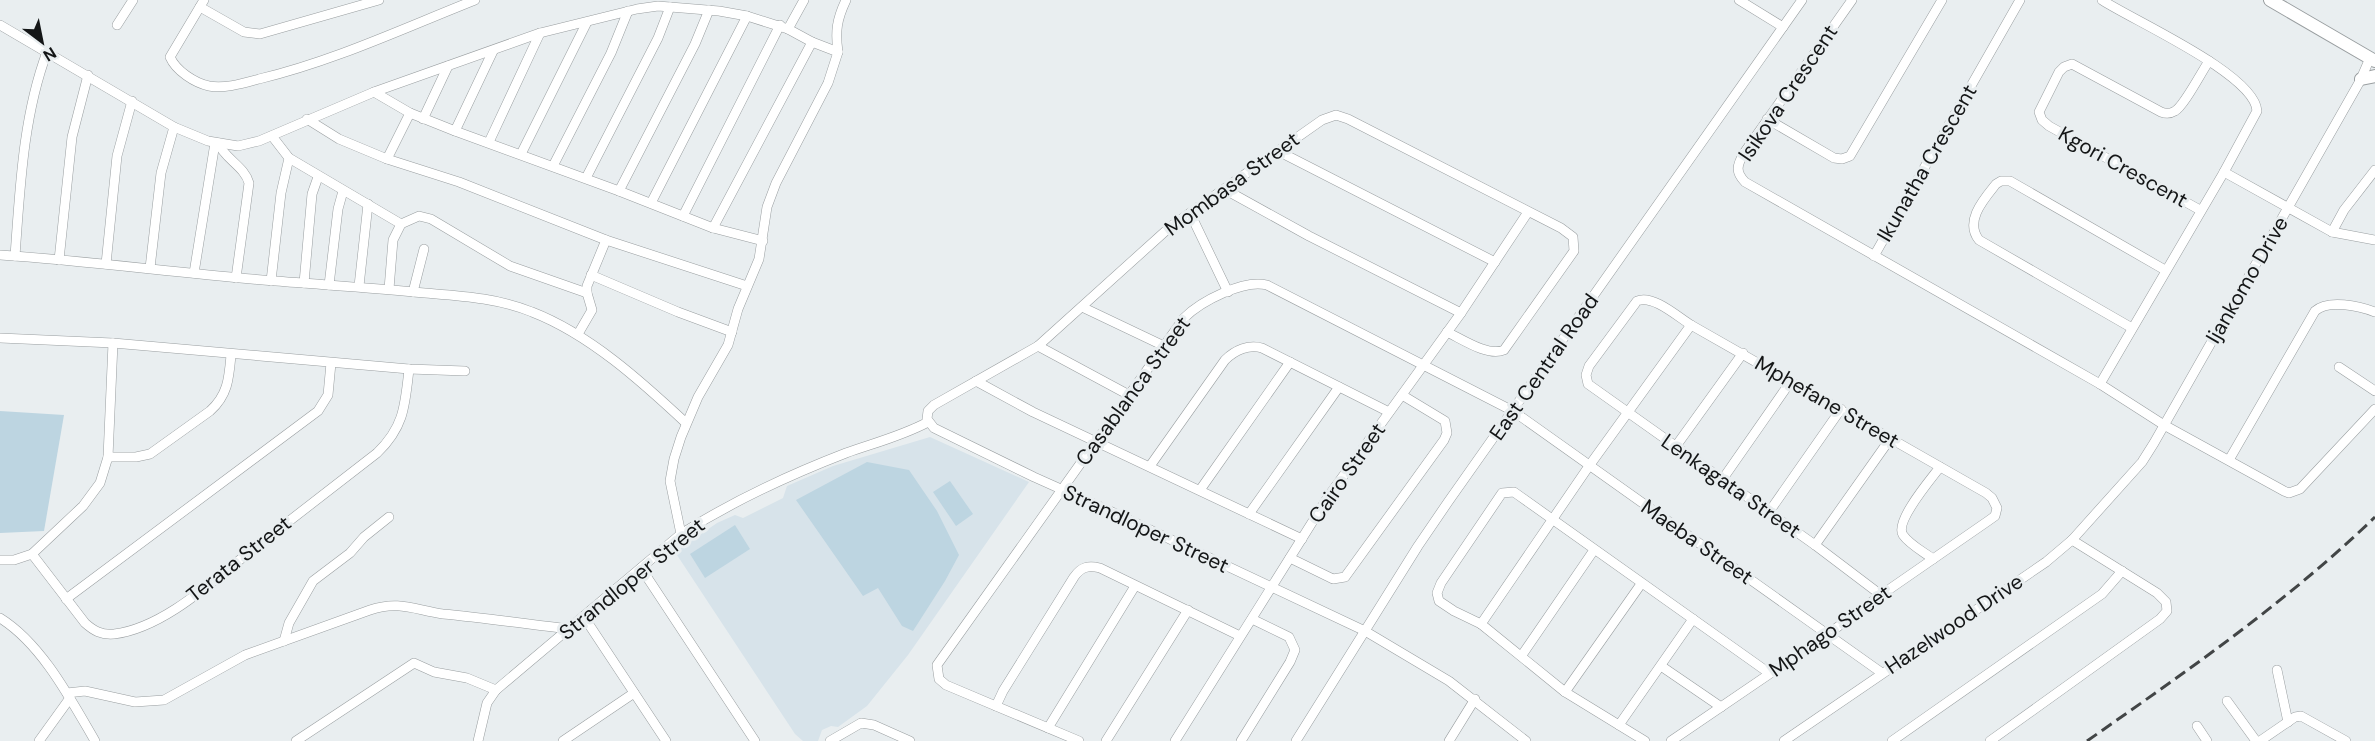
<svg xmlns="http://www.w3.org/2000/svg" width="2375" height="741" viewBox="0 0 2375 741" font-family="'DM Sans',sans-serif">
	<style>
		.built { fill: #d7e3ea }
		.green { fill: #bdd5e1 }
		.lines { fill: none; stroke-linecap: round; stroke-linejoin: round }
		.minor-casing { stroke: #999ea0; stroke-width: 10 }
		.major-casing { stroke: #999ea0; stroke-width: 14 }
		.minor { stroke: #fff; stroke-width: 9 }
		.major { stroke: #fff; stroke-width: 12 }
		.rail { stroke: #424546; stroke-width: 3; stroke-dasharray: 12 6; stroke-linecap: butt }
		.labels { text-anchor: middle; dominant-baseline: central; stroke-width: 6; stroke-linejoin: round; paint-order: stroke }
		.street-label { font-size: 21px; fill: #141617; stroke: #e9eef0 }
	</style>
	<rect width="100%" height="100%" fill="#e9eef0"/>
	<polygon class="built" points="930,437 1029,482 908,655 867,706 838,727 831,726 822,730 818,741 803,741 795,734 675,552 717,523 735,515 743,518 783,498 787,486 833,466"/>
	<g class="green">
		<polygon points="0,411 64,415 44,531 0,533"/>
		<polygon points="867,462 909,470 937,511 959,555 945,581 913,631 902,626 878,588 863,596 796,500"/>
		<polygon points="950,481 973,514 956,526 933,492"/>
		<polygon points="735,525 750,549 705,578 690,554"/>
	</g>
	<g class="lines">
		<g class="minor-casing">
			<g id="minor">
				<path d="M204,0l-34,57c6,14 25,26 39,29 16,3 35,-3 50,-7 75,-18 145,-51 216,-79"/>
				<polyline points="1739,0 1783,27"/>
				<path d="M1852,0l-108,153c-7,12 -9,19 1,29l355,202 64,41 120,66 5,2 11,-4 75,-80"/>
				<polyline points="200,7 244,32 260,34 379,0"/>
				<polyline points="0,25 174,127 208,141 238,146 259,141 374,92 540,33 637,9 658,6 719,11 747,16 788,29 804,0"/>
				<polyline points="117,25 133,0"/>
				<path d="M838,52c-3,-21 -1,-33 8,-52"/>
				<polyline points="374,92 410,113 455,131 619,191 713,228 763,241"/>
				<polyline points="307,119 339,139 387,159 459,182 606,240 747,286"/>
				<polyline points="423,119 448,66"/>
				<polyline points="1767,119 1834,158 1842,159 1850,156 1942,0"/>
				<polyline points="455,131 493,51"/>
				<polyline points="489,142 540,33"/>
				<path d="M218,143c7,16 27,24 31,40l-13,95"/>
				<polyline points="1278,151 1495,262"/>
				<polyline points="521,154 587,22"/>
				<polyline points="289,158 401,224 419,216 431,219 510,266 587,293"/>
				<polyline points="387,159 410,113"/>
				<polyline points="553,166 611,53 628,11"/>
				<polyline points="2224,172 2332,232 2375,240"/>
				<polyline points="586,178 658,38 670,7"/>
				<polyline points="1224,189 1309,236 1461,313"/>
				<polyline points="619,191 695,44 709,10"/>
				<polyline points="651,203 747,16"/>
				<path d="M2200,210l-151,-84 -7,-6 -3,-8 20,-40 5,-5 8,-3 89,48c5,2 9,2 14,-1 9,-5 27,-40 34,-50"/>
				<polyline points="1190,213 1228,292"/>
				<polyline points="683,216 780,25"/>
				<polyline points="713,228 812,42"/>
				<polyline points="2332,232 2344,210 2375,170"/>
				<path d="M0,255c92,6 184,19 276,26 50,4 99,7 149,12 36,3 73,5 107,19 57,22 109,69 154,111"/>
				<path d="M15,256c5,-68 8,-140 32,-204"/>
				<polyline points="1874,256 2020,0"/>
				<polyline points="59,260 72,137 88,75"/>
				<polyline points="106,264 117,156 132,101"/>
				<polyline points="150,268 161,173 174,127"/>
				<polyline points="194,273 215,143"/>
				<polyline points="591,275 678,312 732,332"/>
				<polyline points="271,281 281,193 289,158 272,136"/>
				<polyline points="304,283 312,194 318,177"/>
				<polyline points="329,285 338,209 343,191"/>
				<polyline points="359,286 368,204"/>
				<polyline points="389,289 393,240 401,224"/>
				<polyline points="413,292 424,249"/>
				<polyline points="1082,307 1164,346"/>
				<path d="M2132,328l-153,-88c-15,-19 5,-41 17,-56l5,-3h9l155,89"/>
				<path d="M1447,332c15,7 41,25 57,18l70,-99 -1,-14 -12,-9 -213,-109 -12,-4 -14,5 -152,107 -132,119 -104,59 -6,6 -1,8 7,9 100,49 76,34 255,120 84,50 77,60"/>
				<polyline points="578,334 592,310 587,293 587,286 606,240"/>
				<polyline points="0,338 113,343 409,369 465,371"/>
				<polyline points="1038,346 1129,395"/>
				<polyline points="2339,367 2375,391"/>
				<polyline points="976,381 1033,412 1302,539"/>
				<path d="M2100,384l124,-212 33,-61c-2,-37 -125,-91 -155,-111"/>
				<polyline points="1676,446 1743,353"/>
				<path d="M108,457h28l14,-3 60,-43c18,-16 19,-33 21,-56"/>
				<path d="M2229,460l86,-149c13,-12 45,-5 60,1"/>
				<path d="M1150,466l75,-106c10,-10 24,-16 37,-12l127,64"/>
				<polyline points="1722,480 1791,381"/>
				<polyline points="1200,490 1290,362"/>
				<polyline points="1769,512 1841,409"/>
				<polyline points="1249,514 1339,387"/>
				<polyline points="681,534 670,481 674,459 681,437 698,397 728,345 738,309 759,259 767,207 776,183 828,83 838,52 812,42 788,29"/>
				<polyline points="1815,545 1890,439"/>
				<path d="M32,554l53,69c9,8 16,12 29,11 51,-6 103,-57 143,-88 40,-31 80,-62 120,-93 27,-26 28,-47 32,-84"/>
				<polyline points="1290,558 1333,579 1345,577 1444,440 1447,433 1445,421 1402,395"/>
				<path d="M1933,559c-9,-7 -23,-14 -30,-24 -9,-13 28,-56 37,-68"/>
				<polyline points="0,560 14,560 32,554 83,506 100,483 108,457 113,343"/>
				<polyline points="641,568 755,741"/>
				<polyline points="66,599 318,411 328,395 331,363"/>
				<polyline points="584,617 666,741"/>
				<path d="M0,618c42,26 71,82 95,123"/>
				<polyline points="1481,624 1589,466 1691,325"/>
				<polyline points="284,641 289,623 313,581 350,553 364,537 389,517"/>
				<polyline points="1522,655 1594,550"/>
				<polyline points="1661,666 1721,707"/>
				<polyline points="2277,670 2288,722"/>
				<polyline points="1565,692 1641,584"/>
				<path d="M67,693l18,-2 50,11 29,-2 81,-45 125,-45c29,-10 45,0 73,4 42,4 84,10 126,15"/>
				<polyline points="2227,701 2256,741"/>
				<path d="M996,706l7,-15 71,-114c7,-10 14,-12 26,-9l140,68"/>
				<polyline points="1619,725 1693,619"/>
				<polyline points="2197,726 2207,741"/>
				<polyline points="1048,728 1135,586"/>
				<polyline points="39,741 70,698"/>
				<polyline points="296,741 414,663 434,672 467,678 496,690"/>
				<path d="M478,741l9,-38 9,-13 185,-156c52,-33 108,-59 165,-81 28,-10 56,-17 82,-31"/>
				<polyline points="563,741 634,693"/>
				<polyline points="830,741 861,723 874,725 910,741"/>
				<path d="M1079,741l-133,-56 -7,-6 -2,-14 247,-347c17,-17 60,-39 83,-33l246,126 369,262"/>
				<polyline points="1106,741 1188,610"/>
				<polyline points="1175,741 1328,497 1461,313 1528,212"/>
				<polyline points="1241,741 1290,662 1295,650 1289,637 1252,619"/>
				<polyline points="1296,741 1418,546 1448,502 1802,0"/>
				<polyline points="1449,741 1475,699"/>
				<polyline points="1645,741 1565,692 1481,624 1454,611 1439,601 1437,593 1441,583 1502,493 1514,492 1521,497 1769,673"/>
				<path d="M1671,741l157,-107 53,-39 107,-74 7,-5 2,-8 -5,-10 -6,-5 -295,-168c-13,-8 -38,-31 -54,-24l-48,65 -3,9 2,9 227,161 66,50"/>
				<polyline points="1784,741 2046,562 2072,540 2142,462 2154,443 2360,81 2370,58"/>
				<polyline points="1892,741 2102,594 2122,571"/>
				<polyline points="1990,741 2160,619 2167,611 2166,602 2157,593 2072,540"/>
				<polyline points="2260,741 2295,717 2301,716 2346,741"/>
			</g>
		</g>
		<g class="major-casing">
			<g id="major">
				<polyline points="2270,0 2375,61"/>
				<polyline points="2361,79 2375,76"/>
			</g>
		</g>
		<use href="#minor" class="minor"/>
		<use href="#major" class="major"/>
		<path class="rail" d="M2087,741c100,-70 200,-139 288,-224"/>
	</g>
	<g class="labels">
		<g class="street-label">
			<text transform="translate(1788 93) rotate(-56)">Isikova Crescent</text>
			<text transform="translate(1927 163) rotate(-60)">Ikunatha Crescent</text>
			<text transform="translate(2123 167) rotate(29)">Kgori Crescent</text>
			<text transform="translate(1232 184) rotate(-36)">Mombasa Street</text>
			<text transform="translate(2247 280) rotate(-60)">Ijankomo Drive</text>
			<text transform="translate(1544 367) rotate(-55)">East Central Road</text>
			<text transform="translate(1133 391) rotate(-54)">Casablanca Street</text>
			<text transform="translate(1827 402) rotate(30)">Mphefane Street</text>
			<text transform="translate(1347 473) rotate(-55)">Cairo Street</text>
			<text transform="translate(1731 486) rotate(35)">Lenkagata Street</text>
			<text transform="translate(1146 529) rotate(25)">Strandloper Street</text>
			<text transform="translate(1697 542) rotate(35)">Maeba Street</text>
			<text transform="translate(239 559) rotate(-38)">Terata Street</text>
			<text transform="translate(632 579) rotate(-39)">Strandloper Street</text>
			<text transform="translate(1954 624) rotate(-34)">Hazelwood Drive</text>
			<text transform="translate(1830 631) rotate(-35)">Mphago Street</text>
		</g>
	</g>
	<g transform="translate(42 42) rotate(148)" stroke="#e9eef0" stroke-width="4.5" paint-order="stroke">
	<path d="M0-4.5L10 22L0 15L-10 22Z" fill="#141617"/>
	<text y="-9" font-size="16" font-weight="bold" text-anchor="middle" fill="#141617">N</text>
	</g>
</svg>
